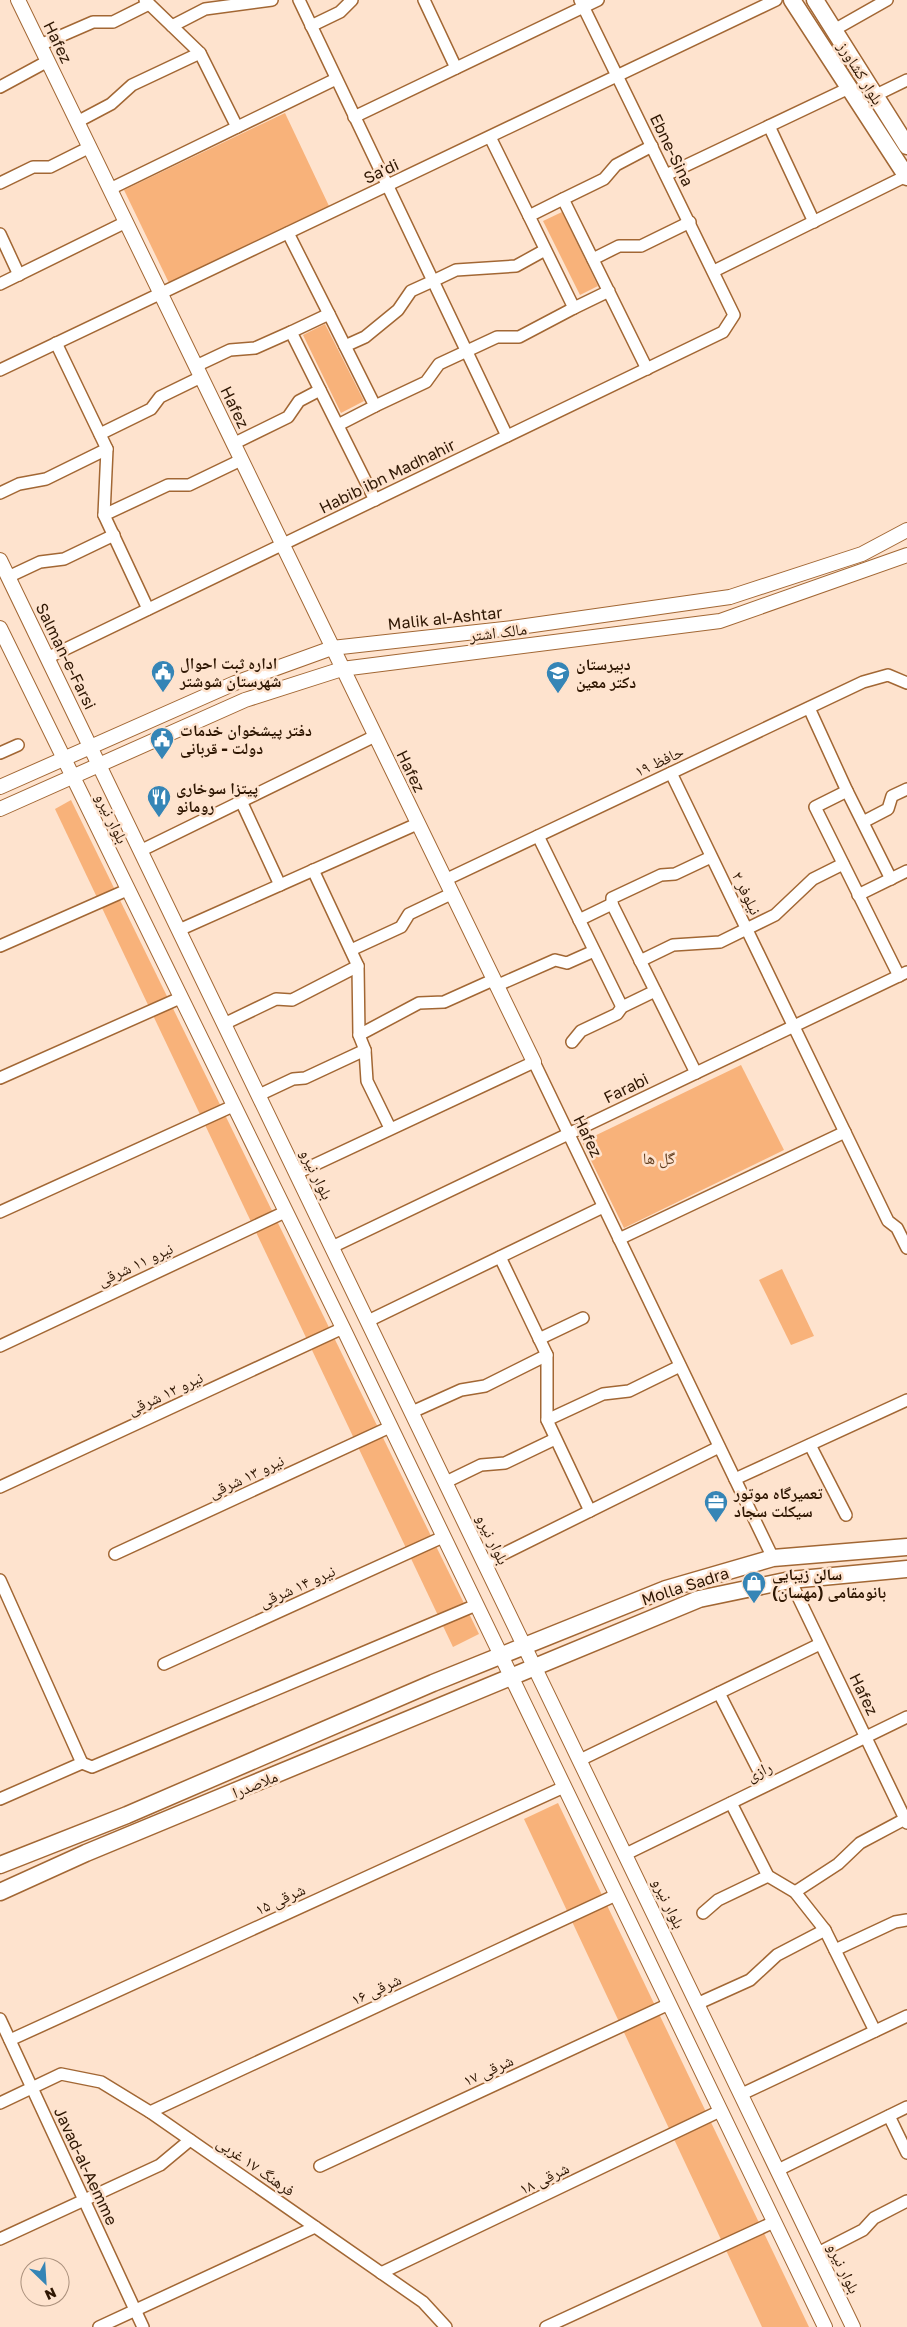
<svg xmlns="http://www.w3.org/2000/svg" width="907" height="2327" viewBox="0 0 907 2327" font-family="'Golos Text','Noto Naskh Arabic',sans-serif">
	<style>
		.green { fill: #f8b27a }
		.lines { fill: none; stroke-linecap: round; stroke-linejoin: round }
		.minor-casing { stroke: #a26734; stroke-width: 14 }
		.tertiary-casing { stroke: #a26734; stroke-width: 16 }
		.secondary-casing { stroke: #a26734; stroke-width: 19 }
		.minor { stroke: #fff; stroke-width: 11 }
		.tertiary { stroke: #fff; stroke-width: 14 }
		.secondary { stroke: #fff; stroke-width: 16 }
		.labels { text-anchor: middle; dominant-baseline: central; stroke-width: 5; stroke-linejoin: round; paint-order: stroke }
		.street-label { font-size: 16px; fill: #2f1703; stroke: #fee3ce }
		.poi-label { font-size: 16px; font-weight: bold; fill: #2f1703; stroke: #fee3ce; text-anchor: start }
		.park-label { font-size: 16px; fill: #623d1d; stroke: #fee3ce }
	</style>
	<rect width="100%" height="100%" fill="#fee3ce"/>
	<g class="green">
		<polygon points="285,113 329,206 169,283 124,190"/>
		<polygon points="562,212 598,286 580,295 543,221"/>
		<polygon points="325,324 364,401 341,413 303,335"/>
		<polygon points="71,800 479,1634 453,1647 55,809"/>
		<polygon points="741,1065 784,1150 624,1228 582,1142"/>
		<polygon points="782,1269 814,1336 791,1345 759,1280"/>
		<polygon points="558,1803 809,2327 762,2327 524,1819"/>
	</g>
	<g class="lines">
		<g class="minor-casing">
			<g id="minor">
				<polyline points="145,0 200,53 237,127"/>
				<polyline points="299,0 507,436"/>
				<polyline points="424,0 456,68"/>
				<polyline points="172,26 205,9 272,0"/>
				<polyline points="311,26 340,12 352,0"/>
				<polyline points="834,30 887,0"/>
				<polyline points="40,45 93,22 113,22 149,4"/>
				<polyline points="0,87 48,61"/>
				<polyline points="874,96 907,80"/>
				<polyline points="354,117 598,0"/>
				<polyline points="77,122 111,104 132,85 200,53"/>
				<polyline points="769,126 814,222"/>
				<polyline points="490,137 529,216"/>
				<polyline points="666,175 849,88"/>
				<polyline points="0,183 33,167 50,167 90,147"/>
				<polyline points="110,189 336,79"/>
				<polyline points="563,199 604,179 616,165 652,146"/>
				<polyline points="288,233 329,314"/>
				<polyline points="0,234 19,275"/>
				<polyline points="593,259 619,246 641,246 690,222"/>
				<polyline points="714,271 906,176"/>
				<polyline points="0,284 126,222"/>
				<polyline points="609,291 574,308 529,216 563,199 647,369"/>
				<polyline points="56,343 107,449 104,515 148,609"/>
				<polyline points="345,346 365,337 398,310 411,291 433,281 456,270 516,266 545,250"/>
				<polyline points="196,366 230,350 255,348 291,332"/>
				<polyline points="0,370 776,0"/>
				<polyline points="375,406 426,382 439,364 497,337 519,337 574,308"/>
				<polyline points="338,425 375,406 329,314 291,332 375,500"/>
				<polyline points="100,434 151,409 160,397 201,377"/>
				<polyline points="233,444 288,417 299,401 320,390"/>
				<polyline points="0,493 19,484 46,479 107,449"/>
				<polyline points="104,515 168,485 189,485 241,460"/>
				<polyline points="8,577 40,562 64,559 114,535"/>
				<polyline points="47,658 723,332 734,315 580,0"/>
				<polyline points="809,708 847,791"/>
				<polyline points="0,753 18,745"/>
				<polyline points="671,773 888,1221 897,1228 907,1248"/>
				<polyline points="241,801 280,885"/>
				<polyline points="863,822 888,809 892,796 907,789"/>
				<polyline points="538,836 622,1007"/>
				<polyline points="140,851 375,736"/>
				<polyline points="313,870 358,966 359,1035 365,1050 367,1081 390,1128"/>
				<polyline points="891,879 847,791 815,807 899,976"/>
				<polyline points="445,880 863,682 888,675 907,683"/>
				<polyline points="858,895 907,871"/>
				<polyline points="612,904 696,1073"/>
				<polyline points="612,904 612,898 661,875 675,874 711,857"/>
				<polyline points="579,920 612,904"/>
				<polyline points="179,930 417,824"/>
				<polyline points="0,946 127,890"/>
				<polyline points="351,950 401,927 409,914 451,894"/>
				<polyline points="640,961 673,945 720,942 775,915 813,879 843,864"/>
				<polyline points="496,986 555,960 567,963 594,951"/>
				<polyline points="224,1024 276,999 292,1000 358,966"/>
				<polyline points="359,1035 419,1003 444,1002 493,980"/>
				<polyline points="572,1042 581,1031 617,1014 622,1007 655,991"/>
				<polyline points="0,1078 180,998"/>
				<polyline points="259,1095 293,1079 305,1078 365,1050"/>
				<polyline points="297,1173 534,1062 773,1558"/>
				<polyline points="0,1212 233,1106"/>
				<polyline points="619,1239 845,1132"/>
				<polyline points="332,1247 907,972"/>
				<polyline points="500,1257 547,1355 547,1420 590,1511"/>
				<polyline points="368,1321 603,1207"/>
				<polyline points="539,1339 583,1318"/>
				<polyline points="0,1346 285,1212"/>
				<polyline points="412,1412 461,1390 485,1386 547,1355"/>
				<polyline points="547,1420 603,1394 629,1391 680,1366"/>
				<polyline points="810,1445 846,1515"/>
				<polyline points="735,1479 907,1400"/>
				<polyline points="446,1482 481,1465 505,1463 555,1439"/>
				<polyline points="0,1487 343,1328"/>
				<polyline points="115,1554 390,1427"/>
				<polyline points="485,1563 719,1447"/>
				<polyline points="0,1580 82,1763"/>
				<polyline points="790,1580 907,1823"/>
				<polyline points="164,1664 443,1537"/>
				<polyline points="719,1693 766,1785"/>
				<polyline points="580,1760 820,1644"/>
				<polyline points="82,1763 92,1767 476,1605"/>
				<polyline points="0,1799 82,1763"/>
				<polyline points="731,1803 768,1876 795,1892 825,1930 875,2031"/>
				<polyline points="626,1854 907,1717"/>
				<polyline points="795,1892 838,1864 860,1843 905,1819"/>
				<polyline points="703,1913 718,1900 768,1876"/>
				<polyline points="835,1950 895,1922 907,1920"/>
				<polyline points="699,2003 750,1980 777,1955 825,1930"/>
				<polyline points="0,2019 143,2327"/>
				<polyline points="10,2040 564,1787"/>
				<polyline points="742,2094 907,2016"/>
				<polyline points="0,2103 61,2074 101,2082 150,2112 423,2302 446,2327"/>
				<polyline points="150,2112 616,1895"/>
				<polyline points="889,2116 907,2153"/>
				<polyline points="320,2166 669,2004"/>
				<polyline points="778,2170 907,2107"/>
				<polyline points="0,2239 160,2165 190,2140"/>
				<polyline points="818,2253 863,2230 874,2218 907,2201"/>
				<polyline points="381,2273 720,2111"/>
				<polyline points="99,2327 315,2227"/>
				<polyline points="546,2327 774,2222"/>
			</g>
		</g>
		<g class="tertiary-casing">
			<g id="tertiary">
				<polyline points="18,0 534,1062"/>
				<polyline points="0,560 853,2327"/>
				<polyline points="0,628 343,1328 825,2327"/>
				<polyline points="0,787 235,683 332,648 512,628 730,597 862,554 907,530"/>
				<polyline points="0,809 245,700 342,669 720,621 907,555"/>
			</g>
		</g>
		<g class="secondary-casing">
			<g id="secondary">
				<polyline points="792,0 907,177"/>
				<polyline points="815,0 907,146"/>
				<polyline points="0,1865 127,1815 433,1683 666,1589 773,1558 907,1547"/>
				<polyline points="0,1892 86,1853 699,1599 790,1580 907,1569"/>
			</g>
		</g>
		<use href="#minor" class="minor"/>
		<use href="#tertiary" class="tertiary"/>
		<use href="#secondary" class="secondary"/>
	</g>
	<defs>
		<g id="civic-pin" transform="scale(1.25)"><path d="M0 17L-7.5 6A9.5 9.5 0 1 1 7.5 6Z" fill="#3585b6" stroke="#fee3ce"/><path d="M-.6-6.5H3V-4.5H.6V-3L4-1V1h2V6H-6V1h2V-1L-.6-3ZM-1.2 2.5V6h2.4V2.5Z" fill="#fff"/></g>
		<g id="school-pin" transform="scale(1.25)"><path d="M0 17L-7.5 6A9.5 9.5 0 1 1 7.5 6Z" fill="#3585b6" stroke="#fee3ce"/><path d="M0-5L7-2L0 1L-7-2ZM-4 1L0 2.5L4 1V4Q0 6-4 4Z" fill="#fff"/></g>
		<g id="restaurant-pin" transform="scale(1.25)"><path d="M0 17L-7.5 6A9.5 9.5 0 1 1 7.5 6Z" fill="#3585b6" stroke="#fee3ce"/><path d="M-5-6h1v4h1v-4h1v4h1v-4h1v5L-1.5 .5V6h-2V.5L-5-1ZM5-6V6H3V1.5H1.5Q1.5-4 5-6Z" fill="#fff"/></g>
		<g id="office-pin" transform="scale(1.25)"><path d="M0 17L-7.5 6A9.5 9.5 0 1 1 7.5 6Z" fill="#3585b6" stroke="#fee3ce"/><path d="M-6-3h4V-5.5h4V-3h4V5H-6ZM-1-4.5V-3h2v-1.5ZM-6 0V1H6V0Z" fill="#fff"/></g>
		<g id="shop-pin" transform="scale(1.25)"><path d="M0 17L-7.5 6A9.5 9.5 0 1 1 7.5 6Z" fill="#3585b6" stroke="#fee3ce"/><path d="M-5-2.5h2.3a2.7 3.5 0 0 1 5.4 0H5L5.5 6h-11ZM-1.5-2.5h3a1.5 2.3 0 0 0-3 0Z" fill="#fff"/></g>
	</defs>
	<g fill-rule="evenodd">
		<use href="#civic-pin" x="163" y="672"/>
		<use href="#school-pin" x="558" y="673"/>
		<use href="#civic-pin" x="162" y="739"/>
		<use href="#restaurant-pin" x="159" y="797"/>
		<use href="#office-pin" x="716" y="1502"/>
		<use href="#shop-pin" x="754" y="1583"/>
	</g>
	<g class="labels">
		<g class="street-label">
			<text transform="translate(58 42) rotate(64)">Hafez</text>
			<text transform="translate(861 73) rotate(58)">بلوار کشاورز</text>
			<text transform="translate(672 150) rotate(64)">Ebne-Sina</text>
			<text transform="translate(381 171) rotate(-25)">Sa'di</text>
			<text transform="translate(235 407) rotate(64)">Hafez</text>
			<text transform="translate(387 476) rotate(-26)">Habib ibn Madhahir</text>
			<text transform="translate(445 618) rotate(-6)">Malik al-Ashtar</text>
			<text transform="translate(498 632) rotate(-7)">مالک اشتر</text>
			<text transform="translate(66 656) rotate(64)">Salman-e-Farsi</text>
			<text transform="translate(659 761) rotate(-25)">حافظ ۱۹</text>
			<text transform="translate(411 771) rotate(64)">Hafez</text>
			<text transform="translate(112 818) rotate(64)">بلوار نیرو</text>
			<text transform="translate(747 893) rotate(64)">نیلوفر ۲</text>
			<text transform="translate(626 1088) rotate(-26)">Farabi</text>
			<text transform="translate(588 1136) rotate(64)">Hafez</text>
			<text transform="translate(317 1174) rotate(64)">بلوار نیرو</text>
			<text transform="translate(135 1264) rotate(-25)">نیرو ۱۱ شرقی</text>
			<text transform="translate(165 1393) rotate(-25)">نیرو ۱۲ شرقی</text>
			<text transform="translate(246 1476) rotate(-25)">نیرو ۱۳ شرقی</text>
			<text transform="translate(493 1539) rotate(64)">بلوار نیرو</text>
			<text transform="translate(297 1586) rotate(-24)">نیرو ۱۴ شرقی</text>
			<text transform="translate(685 1586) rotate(-18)">Molla Sadra</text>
			<text transform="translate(864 1694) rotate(64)">Hafez</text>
			<text transform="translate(759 1771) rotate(-26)">رازی</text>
			<text transform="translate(255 1784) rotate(-22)">ملاصدرا</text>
			<text transform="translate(280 1899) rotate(-25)">۱۵ شرقی</text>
			<text transform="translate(669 1903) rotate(64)">بلوار نیرو</text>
			<text transform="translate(376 1989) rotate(-25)">۱۶ شرقی</text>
			<text transform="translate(488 2070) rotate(-25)">۱۷ شرقی</text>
			<text transform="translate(86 2166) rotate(65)">Javad-al-Aemme</text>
			<text transform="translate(256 2166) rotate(35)">فرهنگ ۱۷ غربی</text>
			<text transform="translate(544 2178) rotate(-26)">۱۸ شرقی</text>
			<text transform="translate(844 2268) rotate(64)">بلوار نیرو</text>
		</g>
		<g class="poi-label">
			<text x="180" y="663">اداره ثبت احوال<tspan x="180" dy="18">شهرستان شوشتر</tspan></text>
			<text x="576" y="664">دبیرستان<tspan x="576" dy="18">دکتر معین</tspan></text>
			<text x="180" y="730">دفتر پیشخوان خدمات<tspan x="180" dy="18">دولت - قربانی</tspan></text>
			<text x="176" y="788">پیتزا سوخاری<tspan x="176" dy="18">رومانو</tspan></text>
			<text x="734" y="1493">تعمیرگاه موتور<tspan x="734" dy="18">سیکلت سجاد</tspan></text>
			<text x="772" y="1574">سالن زیبایی<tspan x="772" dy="18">بانومقامی (مهسان)</tspan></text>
		</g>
		<g class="park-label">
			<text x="659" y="1158">گل ها</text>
		</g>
	</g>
	<g transform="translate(45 2282) rotate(155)"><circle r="24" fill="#fee3ce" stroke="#ab917d"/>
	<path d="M0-4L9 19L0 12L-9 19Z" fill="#3585b6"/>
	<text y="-8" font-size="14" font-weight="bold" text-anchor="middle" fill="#2f1703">N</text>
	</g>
</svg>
